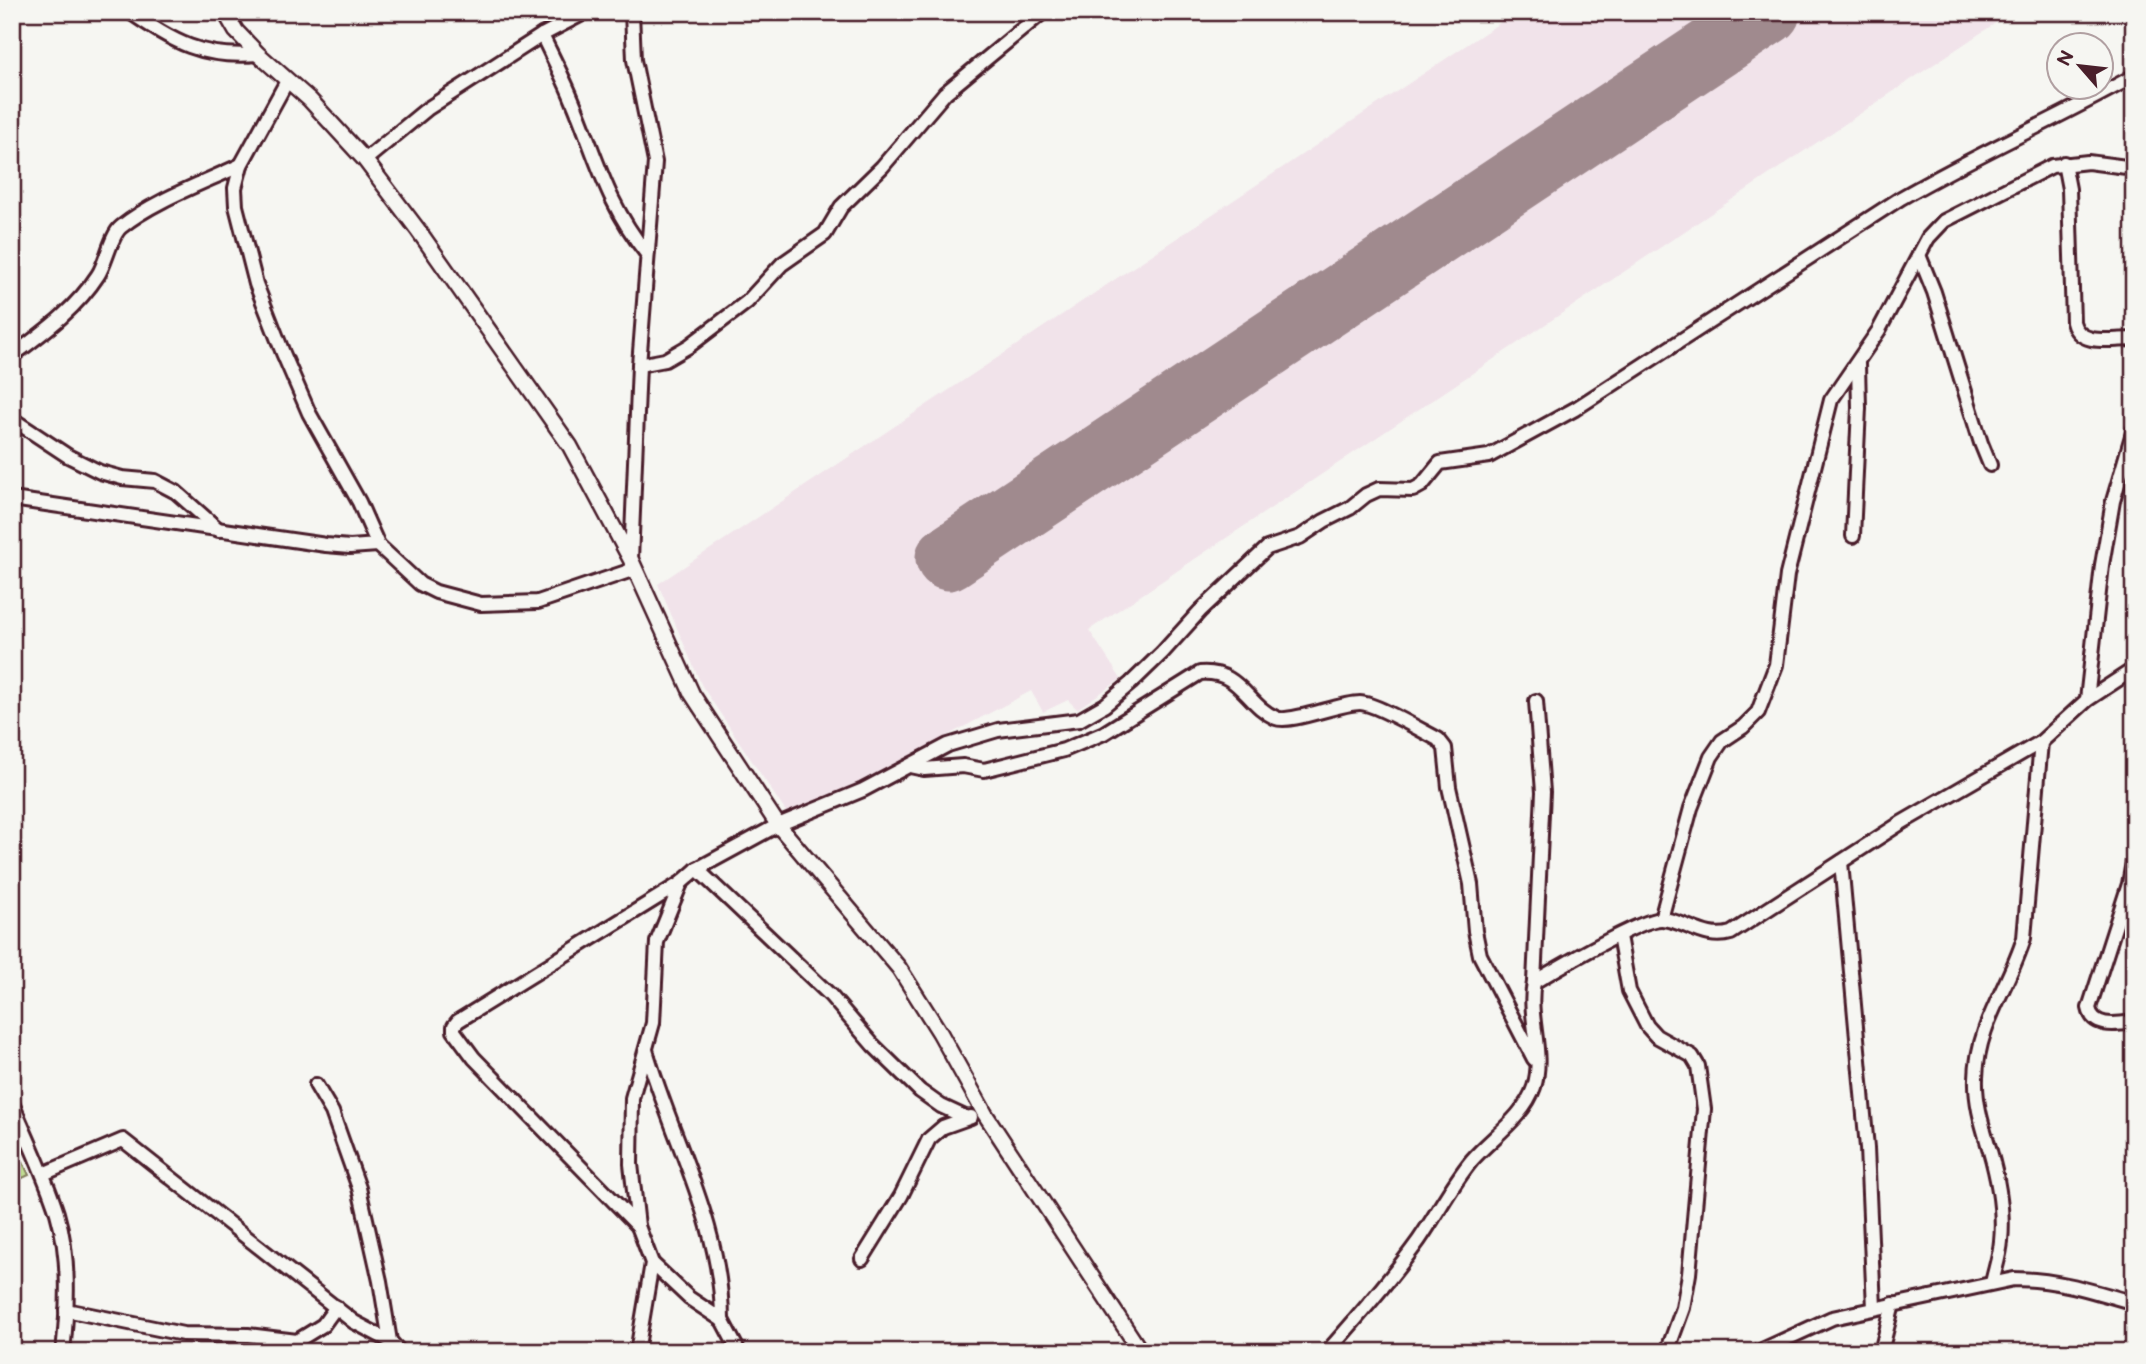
<svg xmlns="http://www.w3.org/2000/svg" width="2146" height="1364" viewBox="0 0 2146 1364" font-family="'Balsamiq Sans',sans-serif">
	<style>
		.built { fill: #f1e3ea }
		.green { fill: #c0dc93; stroke: #857e5f; stroke-width: 2 }
		.lines { fill: none; stroke-linecap: round; stroke-linejoin: round }
		.runway { stroke: #a08a8e; stroke-width: 65 }
		.minor-casing { stroke: #4a1f2b; stroke-width: 18 }
		.tertiary-casing { stroke: #4a1f2b; stroke-width: 19 }
		.minor { stroke: #f6f6f2; stroke-width: 12 }
		.tertiary { stroke: #f6f6f2; stroke-width: 14 }
	</style>
	<rect width="100%" height="100%" fill="#f6f6f2"/>
	<filter id="ink" filterUnits="userSpaceOnUse"><feTurbulence type="fractalNoise" baseFrequency=".0143" numOctaves="2"/><feDisplacementMap in="SourceGraphic" scale="14" xChannelSelector="R" yChannelSelector="G"/><feConvolveMatrix kernelMatrix="1 2 1 2 8 2 1 2 1" color-interpolation-filters="sRGB"/></filter>
	<g filter="url(#ink)">
		<polygon class="built" points="1516,12 2012,12 1089,630 1121,679 1077,709 1068,700 1043,712 1031,691 860,782 862,788 790,818 702,686 658,584"/>
		<polygon class="green" points="12,1139 29,1175 12,1183"/>
		<g class="lines">
			<polyline class="runway" points="948,558 1768,12"/>
			<g class="minor-casing">
				<g id="minor">
					<path d="M130,12c44,30 72,47 128,42"/>
					<path d="M542,35c10,21 21,42 30,64 25,59 34,104 75,155"/>
					<polyline points="365,160 427,109 542,35 586,12"/>
					<path d="M2064,163l5,26 4,133c6,25 39,17 61,17"/>
					<polyline points="1919,255 1934,292 1981,443 1990,465"/>
					<path d="M12,356c32,-24 64,-47 86,-81 8,-12 13,-40 23,-48 32,-26 82,-44 120,-62"/>
					<polyline points="639,365 665,360 689,346 747,302 782,264 825,234 841,207 882,167 945,93 1043,12"/>
					<polyline points="12,419 68,456 100,472 122,478 155,481 176,492 219,530"/>
					<polyline points="12,499 326,545 350,547 378,545 359,502 309,413 283,353 256,284 236,206 235,188 241,165 287,81"/>
					<polyline points="1853,536 1859,408 1858,364"/>
					<polyline points="378,545 420,584 436,592 481,604 538,602 635,569"/>
					<polyline points="631,560 639,365 655,162 634,60 632,12"/>
					<polyline points="2087,700 2102,565 2113,501 2134,429"/>
					<path d="M910,766l14,3 39,-3 21,4 80,-20 40,-17 96,-60c41,-3 45,31 76,45 14,6 64,-15 84,-15 15,0 62,28 78,36l7,9 4,39 22,97 4,47 5,24 54,104"/>
					<path d="M2134,857l-5,27 -40,124c4,21 29,16 45,14"/>
					<polyline points="1841,862 1867,1148 1874,1308"/>
					<polyline points="697,869 830,995 873,1045 920,1091 941,1106 967,1118"/>
					<polyline points="1661,919 1691,808 1711,757 1722,741 1743,727 1758,712 1776,665 1787,575 1831,400 1879,330 1928,238 1944,221 2052,166 2088,162 2134,168"/>
					<polyline points="1619,936 1629,991 1647,1026 1656,1036 1692,1056 1698,1066 1704,1109 1689,1274 1683,1308 1667,1352"/>
					<polyline points="1534,982 1543,792 1536,701"/>
					<path d="M646,1050c26,90 76,174 76,270"/>
					<polyline points="316,1085 332,1112 359,1188 380,1281 390,1341 400,1352"/>
					<path d="M12,1103c15,36 33,72 45,110 13,44 11,93 6,139"/>
					<polyline points="43,1174 123,1140 354,1322 390,1341"/>
					<path d="M638,1226l-164,-168 -20,-27v-5l4,-5 223,-138 16,-14 81,-44 85,-35 85,-45 50,-15 81,-10 26,-15 26,-22 31,-30 38,-42 67,-63 33,-11 24,-16 26,-13 16,-13 13,-6 34,1 9,-5 18,-22 49,-7 86,-47 326,-211c76,-44 156,-79 233,-122"/>
					<polyline points="862,1259 901,1196 929,1139 943,1127 971,1117"/>
					<polyline points="652,1263 689,1298 722,1320 739,1352"/>
					<path d="M1992,1283c3,-14 8,-28 9,-42 3,-29 -3,-62 -11,-90 -7,-24 -15,-47 -14,-73 1,-54 33,-91 48,-140l17,-196"/>
					<polyline points="66,1310 183,1334 248,1335 297,1341 323,1325 336,1307"/>
					<polyline points="637,1352 652,1263 638,1226 631,1164 632,1098 653,1023 657,942 681,883"/>
					<path d="M1327,1352c32,-36 64,-73 92,-112 18,-26 33,-56 53,-80 20,-23 52,-43 62,-73 11,-34 -7,-70 0,-105 22,-13 108,-64 128,-63 25,2 43,22 69,14l170,-110 140,-81 46,-42 47,-31"/>
					<path d="M1758,1352l74,-34 182,-39c42,0 79,12 120,24"/>
					<polyline points="1881,1352 1893,1304"/>
				</g>
			</g>
			<g class="tertiary-casing">
				<polyline id="tertiary" points="225,12 236,31 258,54 310,100 365,160 418,230 570,446 631,560 692,694 778,825 899,968 940,1033 985,1114 1141,1352"/>
			</g>
			<use href="#minor" class="minor"/>
			<use href="#tertiary" class="tertiary"/>
		</g>
	</g>
	<rect width="2146" height="1364" fill="none" stroke="#f6f6f2" stroke-width="42"/>
	<rect x="21" y="21" width="2104" height="1322" fill="none" stroke="#4a1f2b" stroke-width="2.5" filter="url(#ink)"/>
	<g transform="translate(2080 66) rotate(298)"><circle r="33" fill="#f6f6f2" stroke="#b1a0a2" stroke-width="2"/>
	<path d="M0-5L12 26L0 18L-12 26Z" fill="#4a1f2b"/>
	<text y="-10" font-size="19" font-weight="bold" text-anchor="middle" fill="#4a1f2b">N</text>
	</g>
</svg>
